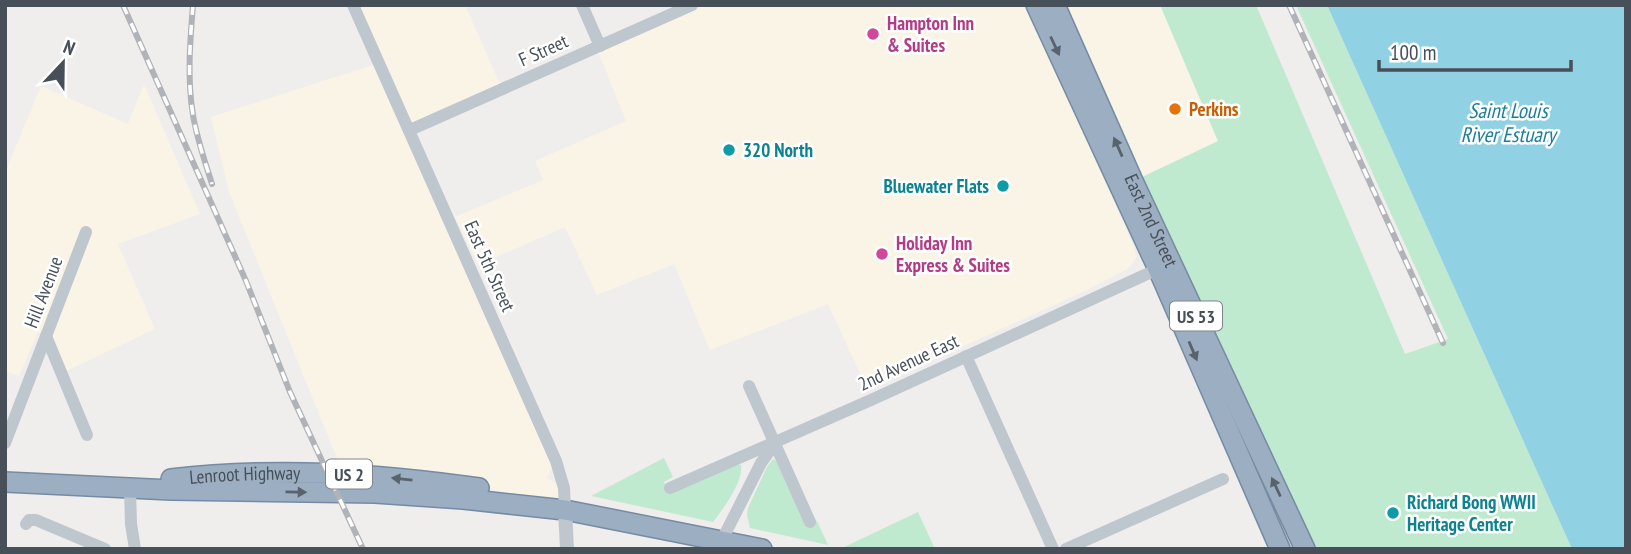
<svg xmlns="http://www.w3.org/2000/svg" width="1631" height="554" viewBox="0 0 1631 554" font-family="'PT Sans Narrow',sans-serif">
	<style>
		.commercial { fill: #faf4e7 }
		.green { fill: #bfead0 }
		.water { fill: #90d1e3 }
		.lines { fill: none; stroke-linecap: round; stroke-linejoin: round }
		.trunk-casing { stroke: #758ba3; stroke-width: 22 }
		.minor { stroke: #bfc7ce; stroke-width: 12 }
		.tertiary { stroke: #bfc7ce; stroke-width: 14 }
		.trunk { stroke: #9caec1; stroke-width: 19 }
		.rail-casing { stroke: #b0b3b7; stroke-width: 6 }
		.rail { stroke: #fff; stroke-width: 3.5; stroke-dasharray: 10; stroke-linecap: butt }
		.oneway { fill: #58636e }
		.hotel-dot { fill: #d1479c; stroke: #fff; stroke-width: 2.5 }
		.food-dot { fill: #e8710a; stroke: #fff; stroke-width: 2.5 }
		.culture-dot { fill: #0f9aa8; stroke: #fff; stroke-width: 2.5 }
		.labels { text-anchor: middle; dominant-baseline: central; stroke-width: 5; stroke-linejoin: round; paint-order: stroke }
		.shield { fill: #fff; stroke: #7e848b; stroke-width: 2 }
		.shield-label { font-size: 18px; font-weight: bold; fill: #475059 }
		.hotel-label { font-size: 19px; font-weight: bold; fill: #b23c85; stroke: #fff; text-anchor: start }
		.street-label { font-size: 19px; fill: #475059; stroke: #fff }
		.food-label { font-size: 19px; font-weight: bold; fill: #c56008; stroke: #fff; text-anchor: start }
		.culture-label { font-size: 19px; font-weight: bold; fill: #0d838f; stroke: #fff; text-anchor: start }
		.water-label { font-size: 21px; font-style: italic; fill: #1a7d99; stroke: #fff }
	</style>
	<rect width="100%" height="100%" fill="#f0eded"/>
	<g class="commercial">
		<polygon points="353,5 465,5 502,89 410,130 556,461 547,478 564,488 565,510 491,489 438,482 345,478 229,192 211,117 379,63"/>
		<polygon points="701,5 1027,5 1135,249 1136,257 1133,263 1127,269 1087,290 886,381 865,384 828,304 710,350 674,264 597,295 565,227 478,265 455,217 543,180 535,161 626,121 598,51"/>
		<polygon points="1055,5 1160,5 1218,142 1133,181"/>
		<polygon points="144,84 200,214 118,244 155,329 66,371 55,344 54,339 38,332 19,376 5,371 5,173 41,86 128,124"/>
	</g>
	<g class="green">
		<polygon points="1160,5 1256,5 1405,354 1448,339 1296,5 1327,5 1572,549 1310,549 1140,178 1218,141"/>
		<path d="M664,458l9,19 -9,5 5,11 68,-29 4,1c3,16 -18,44 -28,57l-122,-26z"/>
		<polygon points="773,459 776,461 805,524 817,521 828,545 750,528 747,515 748,508 767,467"/>
		<polygon points="918,512 935,549 842,548"/>
	</g>
	<polygon class="water" points="1327,5 1626,5 1626,549 1572,549"/>
	<g class="lines">
		<g class="trunk-casing">
			<g id="trunk">
				<polyline points="1036,5 1158,269 1280,549"/>
				<path id="s1" d="M1055,5l78,176 172,368"/>
				<path id="s2" d="M171,479c105,-12 204,-6 308,9"/>
				<polyline points="5,482 171,490 375,493 463,499 565,510 762,549"/>
			</g>
		</g>
		<g class="minor">
			<polyline points="353,5 556,461 564,488 565,510"/>
			<polyline points="582,5 600,46"/>
			<polyline points="410,130 692,5"/>
			<polyline points="46,336 87,435"/>
			<polyline points="966,356 1053,549"/>
			<polyline points="749,386 810,522"/>
			<polyline points="5,443 86,232"/>
			<polyline points="130,488 131,524 135,549"/>
			<polyline points="670,488 871,400 1158,269"/>
			<polyline points="26,524 29,520 36,520 105,549"/>
			<polyline points="722,540 761,463 775,443"/>
			<polyline points="1066,549 1223,479"/>
		</g>
		<polyline class="tertiary" points="565,510 567,549"/>
		<use href="#trunk" class="trunk"/>
		<g class="rail-casing">
			<g id="rail">
				<polyline points="123,5 246,281 290,392 363,549"/>
				<path d="M193,5c-3,37 -6,74 0,110 4,24 12,47 19,69"/>
				<polyline points="1289,5 1443,343"/>
			</g>
		</g>
		<use href="#rail" class="rail"/>
	</g>
	<defs><path id="oneway-solid" d="M-6-.8H1V-3.2L6.5 0L1 3.2V.8H-6Z" transform="scale(1.75)"/></defs>
	<g class="oneway">
		<use href="#oneway-solid" transform="translate(1055 46) rotate(65)"/>
		<use href="#oneway-solid" transform="translate(1118 147) rotate(-114)"/>
		<use href="#oneway-solid" transform="translate(1193 351) rotate(67)"/>
		<use href="#oneway-solid" transform="translate(402 479) rotate(-174)"/>
		<use href="#oneway-solid" transform="translate(1276 487) rotate(-115)"/>
		<use href="#oneway-solid" transform="translate(296 492) rotate(1)"/>
	</g>
	<g class="hotel-dot">
		<circle cx="873" cy="34" r="7"/>
		<circle cx="882" cy="254" r="7"/>
	</g>
	<circle class="food-dot" cx="1175" cy="109" r="7"/>
	<g class="culture-dot">
		<circle cx="729" cy="150" r="7"/>
		<circle cx="1003" cy="186" r="7"/>
		<circle cx="1393" cy="513" r="7"/>
	</g>
	<g class="labels">
		<g class="shield">
			<rect x="1170" y="301.5" width="52" height="29" rx="5"/>
			<rect x="326" y="459.5" width="46" height="29" rx="5"/>
		</g>
		<g class="shield-label">
			<text x="1196" y="316">US 53</text>
			<text x="349" y="474">US 2</text>
		</g>
		<g class="hotel-label">
			<text x="887" y="23">Hampton Inn<tspan x="887" dy="22">&amp; Suites</tspan></text>
			<text x="896" y="243">Holiday Inn<tspan x="896" dy="22">Express &amp; Suites</tspan></text>
		</g>
		<g class="street-label">
			<text transform="translate(543 50) rotate(-24)">F Street</text>
			<text stroke="none"><textPath href="#s1" startOffset="236">East 2nd Street</textPath></text>
			<text transform="translate(490 266) rotate(66)">East 5th Street</text>
			<text transform="translate(43 292) rotate(-69)">Hill Avenue</text>
			<text transform="translate(908 362) rotate(-25)">2nd Avenue East</text>
			<text stroke="none"><textPath href="#s2" startOffset="74">Lenroot Highway</textPath></text>
		</g>
		<g class="food-label">
			<text x="1189" y="109">Perkins</text>
		</g>
		<g class="culture-label">
			<text x="743" y="150">320 North</text>
			<text x="989" y="186" text-anchor="end">Bluewater Flats</text>
			<text x="1407" y="502">Richard Bong WWII<tspan x="1407" dy="22">Heritage Center</tspan></text>
		</g>
		<g class="water-label">
			<text x="1508" y="110">Saint Louis<tspan x="1508" dy="24">River Estuary</tspan></text>
		</g>
	</g>
	<rect width="1631" height="554" fill="none" stroke="#475059" stroke-width="14"/>
	<g transform="translate(63 63) rotate(22)" stroke="#ffffff" stroke-width="5" paint-order="stroke">
	<path d="M0-5L12 26L0 18L-12 26Z" fill="#475059"/>
	<text y="-10" font-size="19" font-weight="bold" text-anchor="middle" fill="#475059">N</text>
	</g>
	<path d="M1379 60v10h192v-10" fill="none" stroke="#475059" stroke-width="3.5"/>
	<text x="1390" y="60" font-size="21" fill="#475059" stroke="#ffffff" stroke-width="5" paint-order="stroke">100 m</text>
</svg>
